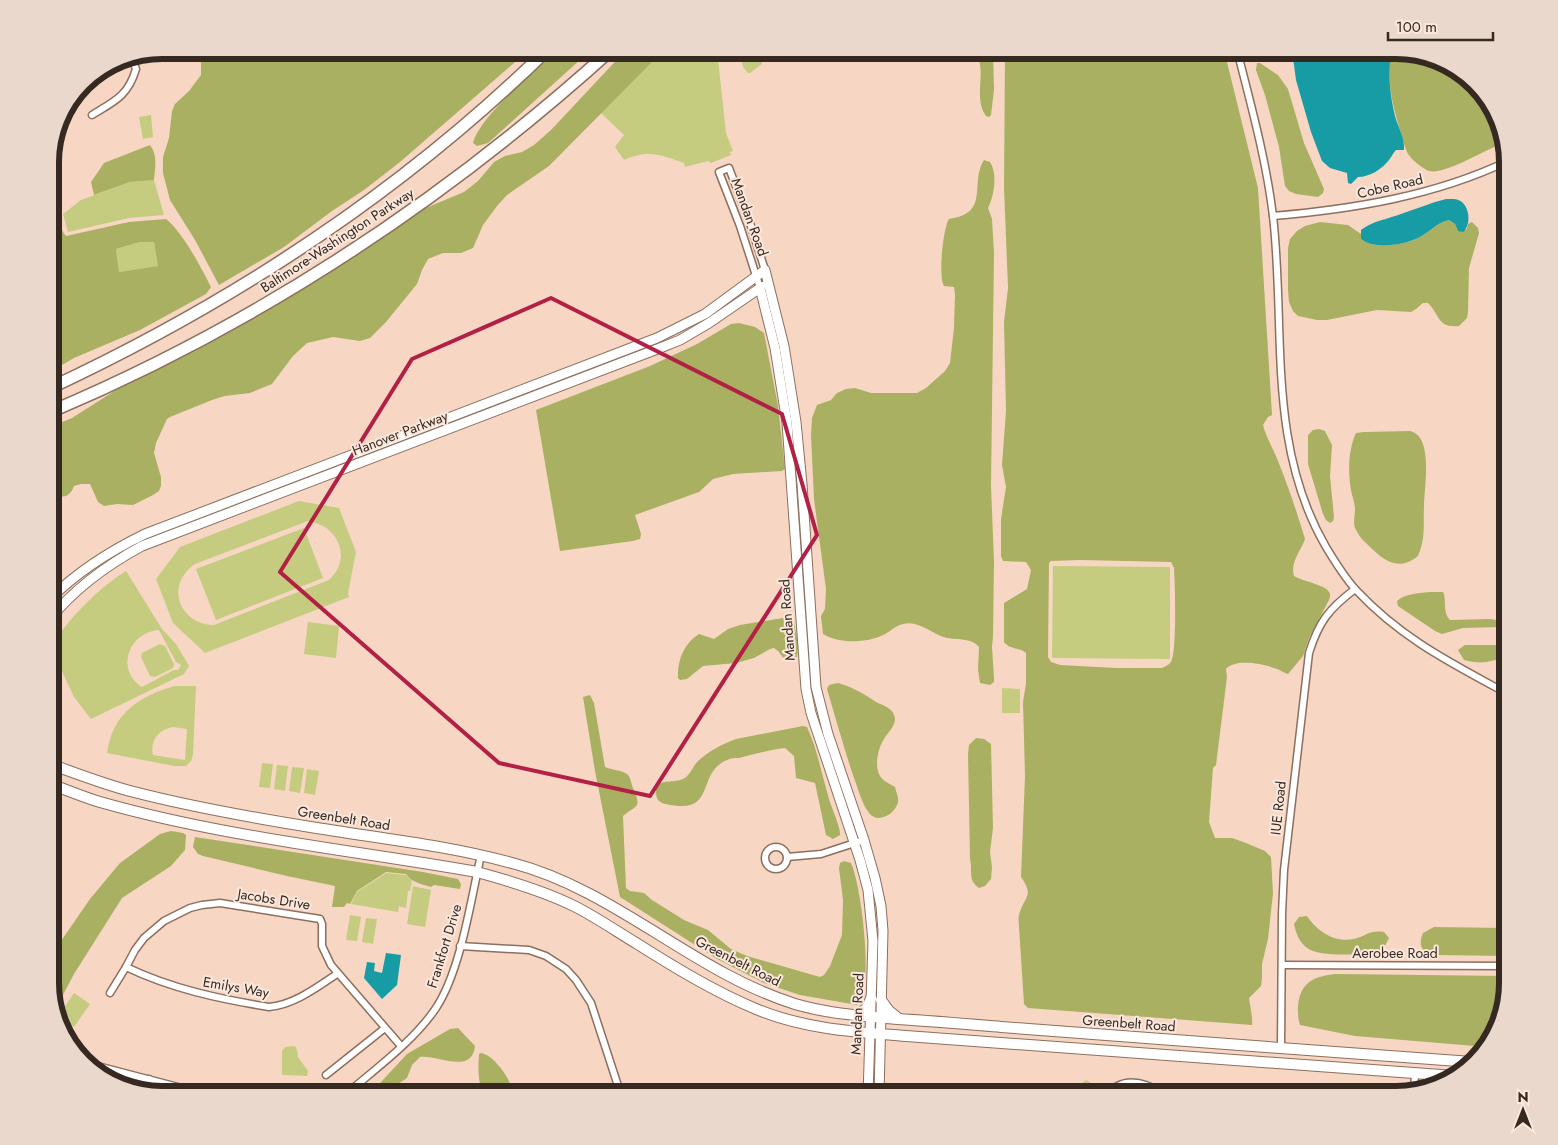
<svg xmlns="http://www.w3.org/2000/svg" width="1558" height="1145" viewBox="0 0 1558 1145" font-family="Jost,sans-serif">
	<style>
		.green { fill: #c5cc7f; fill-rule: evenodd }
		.forest { fill: #aab061; fill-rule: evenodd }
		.water { fill: #179ba5 }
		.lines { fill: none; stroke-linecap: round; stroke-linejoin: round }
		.street-casing { stroke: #8c6f5e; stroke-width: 9 }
		.secondary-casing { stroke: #8c6f5e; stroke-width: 11 }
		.primary-casing { stroke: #8c6f5e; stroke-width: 12 }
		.highway-casing { stroke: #8c6f5e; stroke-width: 14 }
		.street { stroke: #fff; stroke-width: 6 }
		.secondary { stroke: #fff; stroke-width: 9 }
		.primary { stroke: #fff; stroke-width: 10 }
		.highway { stroke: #fff; stroke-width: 11 }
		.marked { fill: none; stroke: #b22045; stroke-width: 4; stroke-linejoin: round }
		.labels { text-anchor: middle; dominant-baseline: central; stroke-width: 4; stroke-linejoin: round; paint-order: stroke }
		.street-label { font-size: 14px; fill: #352921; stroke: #fbe7dc }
		.rim { fill: none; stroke: #352921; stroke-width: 6 }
	</style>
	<rect width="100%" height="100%" fill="#f7d7c4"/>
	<g class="green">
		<path d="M664,50h53l9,83 7,18 -3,1 1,3 -20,8 -3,-2 -23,6 -1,-4c-23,-8 -36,-14 -60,-3l-9,-13 9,-12 -23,-22z"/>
		<polygon points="741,57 762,58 762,64 750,73 748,73 743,67"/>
		<polygon points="151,115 153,137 143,139 139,117"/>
		<polygon points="154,180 164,215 129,218 68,232 63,214 81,200 111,189 130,182"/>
		<polygon points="140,242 154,242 159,266 119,272 116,249"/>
		<path d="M299,501l40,7 17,44 -8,41 1,4 -144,56 -32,-30 -17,-44 24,-32zM308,521c30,4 45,37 21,59l-115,45c-36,-1 -49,-41 -19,-61z"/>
		<polygon points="304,528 323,578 216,620 196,569"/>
		<polygon points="1053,566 1170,567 1170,659 1052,658"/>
		<path d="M126,571l36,58 14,15 13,22 -5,8 -93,45 -17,-22 -23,-49c15,-28 49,-61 75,-77zM159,630l17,32 4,2 1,2 -3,4h-4l-32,17c-27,-18 -13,-55 17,-57z"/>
		<polygon points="308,622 339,626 336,658 304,654"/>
		<polygon points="160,644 165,646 174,664 173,668 155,677 150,676 141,657 142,653"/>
		<path d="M174,686h22l-3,69 -2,6 -5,5h-12l-67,-13c6,-40 31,-56 67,-67zM173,727l14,2 -2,31 -32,-5c-3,-15 5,-25 20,-28z"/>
		<polygon points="1002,688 1020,689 1020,713 1002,713"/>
		<polygon points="262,763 273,764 270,788 259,787"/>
		<polygon points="277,765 288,766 285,791 274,789"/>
		<polygon points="292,767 304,768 300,793 289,791"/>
		<polygon points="307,769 319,771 315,795 304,793"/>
		<polygon points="386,873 406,875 412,881 410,891 408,891 406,908 399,906 398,912 351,904 357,892"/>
		<polygon points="413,886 431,890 425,927 407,924"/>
		<polygon points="350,915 361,917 357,941 346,940"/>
		<polygon points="366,918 377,919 373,944 362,942"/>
		<polygon points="74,993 90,1004 74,1027 58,1017"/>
		<polygon points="295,1046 297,1050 298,1057 308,1071 307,1076 282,1075 282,1051 285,1047"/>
		<polygon points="1086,1080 1090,1082 1090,1094 1077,1094 1076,1087 1082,1086 1082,1083"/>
	</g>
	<g class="forest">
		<polygon points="201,50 529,50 400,162 364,190 332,211 284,247 219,285 195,240 170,200 163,173 163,157 169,138 172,111 175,104 189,91 201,75"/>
		<path d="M558,50h33l-103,93 -11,3 -4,-3c6,-26 63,-74 85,-93z"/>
		<path d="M626,50h38l-115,116 -42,29 -10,11 -14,19 -10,23 -12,5h-18l-15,6 -6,11 -5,14 -31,38 -16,16 -10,3 -27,-4 -26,6 -14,13 -21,28 -22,9 -25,3 -13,4 -42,17 -3,2 -11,24 -2,10 7,24v9l-2,5 -6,4 -20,10 -16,-1 -13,2 -6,-4 -8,-18h-9l-7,2c-4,12 -13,13 -24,7v-66l22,-9 96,-61 234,-139 62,-26 14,-11 16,-19 11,-6 17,-4 12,-7 17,-15z"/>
		<path d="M974,50h19l1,40 -3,25 -2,2 -3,-1c-14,-20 3,-47 -12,-66z"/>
		<path d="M1005,50h219l34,138 14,227 -4,2 -5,8c3,12 10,23 15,36 10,25 19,51 27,78 -4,12 -15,23 -11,37 8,5 32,9 35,16 2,2 1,5 0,8l-20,38 -6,18 -15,18c-4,-1 -6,-3 -11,-5 -13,-5 -41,-11 -51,0l1,8 -11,88 -3,3 -4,54 6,16h17l14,5 19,8 6,6 2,36 -5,46 -6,25v14l-1,8 -12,12c1,9 4,19 3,27l-224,-17 -4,-4 -5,-77c0,-3 -1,-9 0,-12 5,-19 16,-18 2,-38l4,-101 -2,-74 3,-19v-30c-7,-6 -16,-3 -22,-11v-39l23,-14 4,-19 -5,-8 -23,-1 -2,-5v-37l5,-32 -4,-22 4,-54 -2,-89 4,-34 -4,-100zM1080,560l91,2 3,6c1,15 3,84 -3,94 -2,3 -6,4 -9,6h-46l-56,-3 -9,-3 -3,-5 1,-94 2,-2z"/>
		<path d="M1392,50h5l67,23 32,39 8,31c-18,6 -59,32 -75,28 -6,-2 -17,-11 -21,-17 -3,-6 -5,-14 -7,-21 -8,-26 -16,-56 -9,-83z"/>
		<polygon points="1257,63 1260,63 1278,75 1288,89 1304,143 1324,189 1323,193 1318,197 1296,194 1289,191 1285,186 1279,147 1265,95 1256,70"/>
		<path d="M150,145c8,10 5,23 4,35l-24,2 -36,13 -3,-13 13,-19z"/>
		<path d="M984,160l6,2c8,12 4,34 -2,46l4,11 2,34 -3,233 3,75 -1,75 -1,11 2,31v4l-4,3 -10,-2 -2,-13 1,-23c-7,-9 -21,-7 -32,-9 -15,-3 -27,-18 -44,-14 -7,1 -13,8 -20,11 -16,8 -44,9 -60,-1l-2,-18 4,-7 1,-20 -12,-90 -3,-64 1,-17 5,-13 14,-5 6,-7 9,-4 9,-1 16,5h46l9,-5 19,-17 5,-8 4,-35 1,-34 -1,-7 -10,-1c-6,-9 -1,-58 5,-67 42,-6 20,-35 35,-59z"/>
		<path d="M55,216c6,5 5,14 11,20l63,-14 37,-3c16,12 36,50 45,68l-5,7 -66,36 -66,28 -24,14v-155zM140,242h14l4,24 -39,6 -3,-23z"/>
		<path d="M1449,220l6,4 3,7 9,-2 1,-5 4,-2 6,6 1,5 -10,35 -1,44 -1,6 -8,8c-22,2 -19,-11 -31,-23h-5l-7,6 -5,3 -34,-2 -50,10h-10l-19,-4 -5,-5 -4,-9 -1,-12v-42l2,-9 7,-8 8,-5 15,-4 28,3 13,9v5c13,11 42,6 57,-1 11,-5 19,-16 31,-18z"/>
		<polygon points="739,323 755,327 764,333 778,406 785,469 782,471 733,474 713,479 699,492 635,515 641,534 640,539 633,541 560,551 536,410 650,366 697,344 731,324"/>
		<polygon points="1319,429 1325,431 1332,445 1330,476 1334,517 1333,521 1330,523 1326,520 1323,514 1308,464 1308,435 1313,430"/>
		<path d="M1410,431c24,5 14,57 14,75 -1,18 2,31 -6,50 -21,17 -36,3 -52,-13 -5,-4 -8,-9 -11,-15 -2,-7 0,-12 0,-19 0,-6 -3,-13 -4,-19 -3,-17 -3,-40 5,-57l8,-1z"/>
		<path d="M1432,592h11l1,2c2,9 -1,19 6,26l40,-1 13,2v6l-40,1 -21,6 -7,-3 -37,-25 -1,-5c9,-8 23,-8 35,-9z"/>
		<path d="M783,618l11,2c1,12 8,32 0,42l-9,-2 -7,-9 -4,-3 -4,1 -16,9 -18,5 -33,3 -16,13 -7,1 -2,-2c-1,-17 6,-35 21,-44l15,5 14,-10 12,-4z"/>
		<path d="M1465,645h43v40l-4,-6 1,-14 -2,-5c-7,-1 -10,1 -17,2 -7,1 -14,0 -22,-2l-6,-10z"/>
		<path d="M838,683c15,4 26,11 38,19 6,3 16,6 18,13 4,9 -6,17 -10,24 -6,9 -10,27 -4,37 3,5 10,8 15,11 1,5 4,10 3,15 -2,11 -20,23 -29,11 -7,-9 -11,-24 -15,-35 -10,-29 -18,-59 -27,-89l2,-4z"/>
		<path d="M590,695l4,8 11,64c6,3 17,3 22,7 4,3 4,10 6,14 9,21 4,16 -10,28l3,72 4,3 14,2 8,7 32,20 24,10 23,19 16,7 73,21 4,-2 6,-9 12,-31 1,-35 -4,-32 1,-5 4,-2 7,2c10,21 24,127 6,142l-57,-10 -36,-12 -47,-24 -97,-62 -25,-126 -12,-74z"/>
		<path d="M803,726l4,1c10,21 14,45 21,68 2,10 13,32 12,40l-7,4 -7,-4 -11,-52 -19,-5 -2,-22 -9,-8c-16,2 -31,6 -46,10 -4,0 -8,0 -12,2 -32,13 -9,56 -61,44 -11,-2 -10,-9 -10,-18 8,-7 18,-3 27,-7 8,-4 9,-12 15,-18 11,-10 24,-17 38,-22z"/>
		<path d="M976,738l8,1 7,5 2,84 -3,24 2,15 -1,12 -6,7 -6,2c-12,-8 -6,-17 -9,-29l-2,-105 1,-9z"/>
		<polygon points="171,831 183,833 186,835 185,850 171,866 122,898 74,974 56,1008 50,991 50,961 61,941 90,899 120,863 160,834"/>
		<path d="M195,837l228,35 35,7 3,5 -1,5 -26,-4 -3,2c-9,-3 -19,-4 -25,-13l-20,-2 -29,19 -7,13 -3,-1 -3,4h-12l3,-21 -48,-10 -84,-20 -5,-2 -5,-7z"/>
		<path d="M1307,916c10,15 27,27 47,23 13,-3 14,-9 30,-7l5,6 -7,14c-17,2 -61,6 -75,-4 -8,-6 -11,-15 -13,-24l5,-7z"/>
		<path d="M1434,927l74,1v28l-74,-1c-13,-4 -16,-9 -11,-22z"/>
		<path d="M1335,974l173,2v8l-21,63 -132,-11 -55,-11c-4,-12 -3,-33 8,-42 7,-6 18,-8 27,-9z"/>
		<path d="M458,1028l17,18c-3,29 -37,9 -55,11l-8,8 -5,13 -9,6 -5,11h-24l38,-41 43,-25z"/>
		<path d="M481,1053c13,2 33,29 31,42 -11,0 -22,-1 -31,-6 -3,-12 -3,-22 -2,-35z"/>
	</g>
	<g class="water">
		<path d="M1292,50h100c-5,21 -2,45 3,66 3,11 10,22 9,34h-8c-3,3 -4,6 -7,10 -7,9 -19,17 -31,17l-7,7 -3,-1 -1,-10 -17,-5 -8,-7 -11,-29 -15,-52z"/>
		<path d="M1446,199c6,0 11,-1 16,3 8,7 9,24 1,30l-5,-1 -3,-7 -6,-4c-12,2 -20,13 -31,18 -15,7 -44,12 -57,1v-9c11,-9 27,-11 40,-16 15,-5 29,-11 45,-15z"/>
		<polygon points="386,953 401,955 397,985 382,999 364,978 367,962 375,963 374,971 382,973"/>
	</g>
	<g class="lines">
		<g class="street-casing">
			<g id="street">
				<path d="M1237,50c14,55 29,109 36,166 13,113 -7,228 53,331 9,15 19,31 30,43 46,49 95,73 152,104"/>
				<path d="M92,115c23,-14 36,-19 44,-46l-5,-13"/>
				<polyline points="50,176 51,177"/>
				<path d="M1273,216c81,-7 161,-20 235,-55"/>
				<polyline points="763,285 760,288 740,226 719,172 729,168 750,223 765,270"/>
				<circle cx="776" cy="858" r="11"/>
				<polyline points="787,857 821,854 864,840"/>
				<polyline points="460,946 529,950 546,956 566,969 576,980 591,1003 621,1095"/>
				<polyline points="1282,965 1508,966"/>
				<path d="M126,967c46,22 94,32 143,40 25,-2 48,-20 68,-33"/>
				<polyline points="110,993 126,967 135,950 144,938 164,921 190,908 202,905 220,903 320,919 322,924 322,946 331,965 401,1046"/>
				<path d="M1281,1048l1,-134 2,-44 25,-217c10,-32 20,-44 46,-64"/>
				<polyline points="86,1063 201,1093"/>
				<polyline points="326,1075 385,1028"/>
				<polyline points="1427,1088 1427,1074"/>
				<polyline points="146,1090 149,1079"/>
				<polyline points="1414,1091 1415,1074"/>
				<path d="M256,1095v-3c13,0 33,-4 45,3"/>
				<path d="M345,1095c30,-26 69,-54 91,-87 25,-38 35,-109 45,-153"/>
				<path d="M1107,1095c17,-21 40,-12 59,0"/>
			</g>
		</g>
		<g class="secondary-casing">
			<g id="secondary">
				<path d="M50,599c28,-28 60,-48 95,-65l512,-196 48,-24 60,-44 19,76 12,76 6,62 14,203 12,47 36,106 11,38 6,28 2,25 -4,164"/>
				<path d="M50,619c25,-31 57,-54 92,-73l518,-198 20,-8 29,-17 51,-35 15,60 12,75 19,266 5,24 49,147 8,30 5,51 -5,154"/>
			</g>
		</g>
		<g class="primary-casing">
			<g id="primary">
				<path d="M50,764c28,10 56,21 84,28 62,16 126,27 189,37 63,10 127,17 189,34 104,27 181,109 283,141 34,10 68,12 102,15 35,2 69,5 104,8 157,13 314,23 471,35"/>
				<path d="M50,784c17,6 33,13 50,18 123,35 252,48 377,70 33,9 67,19 97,34 22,11 42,25 62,37 38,24 79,49 120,66 48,20 99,23 150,27l549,40"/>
				<polyline points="881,1000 889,1011 899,1019"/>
				<polyline points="857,1016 867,1008 871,998"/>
			</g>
		</g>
		<g class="highway-casing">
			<g id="highway">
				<path d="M50,388c182,-85 353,-197 497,-338"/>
				<path d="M50,412c208,-88 395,-212 561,-362"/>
			</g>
		</g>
		<use href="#street" class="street"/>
		<use href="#secondary" class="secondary"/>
		<use href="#primary" class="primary"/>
		<use href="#highway" class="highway"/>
	</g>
	<path class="marked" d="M551,298l231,116 35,121 -167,261 -151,-33 -219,-191 132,-213z"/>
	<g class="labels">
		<g class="street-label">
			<text transform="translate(1390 186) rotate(-13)">Cobe Road</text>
			<text transform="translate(750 217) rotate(70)">Mandan Road</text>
			<text transform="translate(337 240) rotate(-33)">Baltimore-Washington Parkway</text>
			<text transform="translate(400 433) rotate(-21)">Hanover Parkway</text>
			<text transform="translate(787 620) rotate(-94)">Mandan Road</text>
			<text transform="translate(1278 808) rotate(-84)">IUE Road</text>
			<text transform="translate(344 818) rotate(9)">Greenbelt Road</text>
			<text transform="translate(274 899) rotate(9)">Jacobs Drive</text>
			<text transform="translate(444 946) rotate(-73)">Frankfort Drive</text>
			<text x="1395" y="953">Aerobee Road</text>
			<text transform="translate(738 961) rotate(27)">Greenbelt Road</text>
			<text transform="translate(236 987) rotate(10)">Emilys Way</text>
			<text transform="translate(857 1014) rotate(-88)">Mandan Road</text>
			<text transform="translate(1129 1023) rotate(4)">Greenbelt Road</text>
		</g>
	</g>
	<path d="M0 0H1558V1145H0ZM162 59H1396A103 103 0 0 1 1499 162V983A103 103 0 0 1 1396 1086H162A103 103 0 0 1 59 983V162A103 103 0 0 1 162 59Z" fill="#ebd8cd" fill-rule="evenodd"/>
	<path class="rim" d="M162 59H1396A103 103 0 0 1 1499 162V983A103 103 0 0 1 1396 1086H162A103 103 0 0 1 59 983V162A103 103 0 0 1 162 59Z"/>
	<g transform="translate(1523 1110)" stroke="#fbe7dc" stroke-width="4" paint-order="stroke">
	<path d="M0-4L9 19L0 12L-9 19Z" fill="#352921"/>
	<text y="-8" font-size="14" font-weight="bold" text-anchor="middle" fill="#352921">N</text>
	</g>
	<path d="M1388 32v8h105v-8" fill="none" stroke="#352921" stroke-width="2.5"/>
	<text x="1396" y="32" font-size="15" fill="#352921" stroke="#fbe7dc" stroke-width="4" paint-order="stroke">100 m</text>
</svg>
